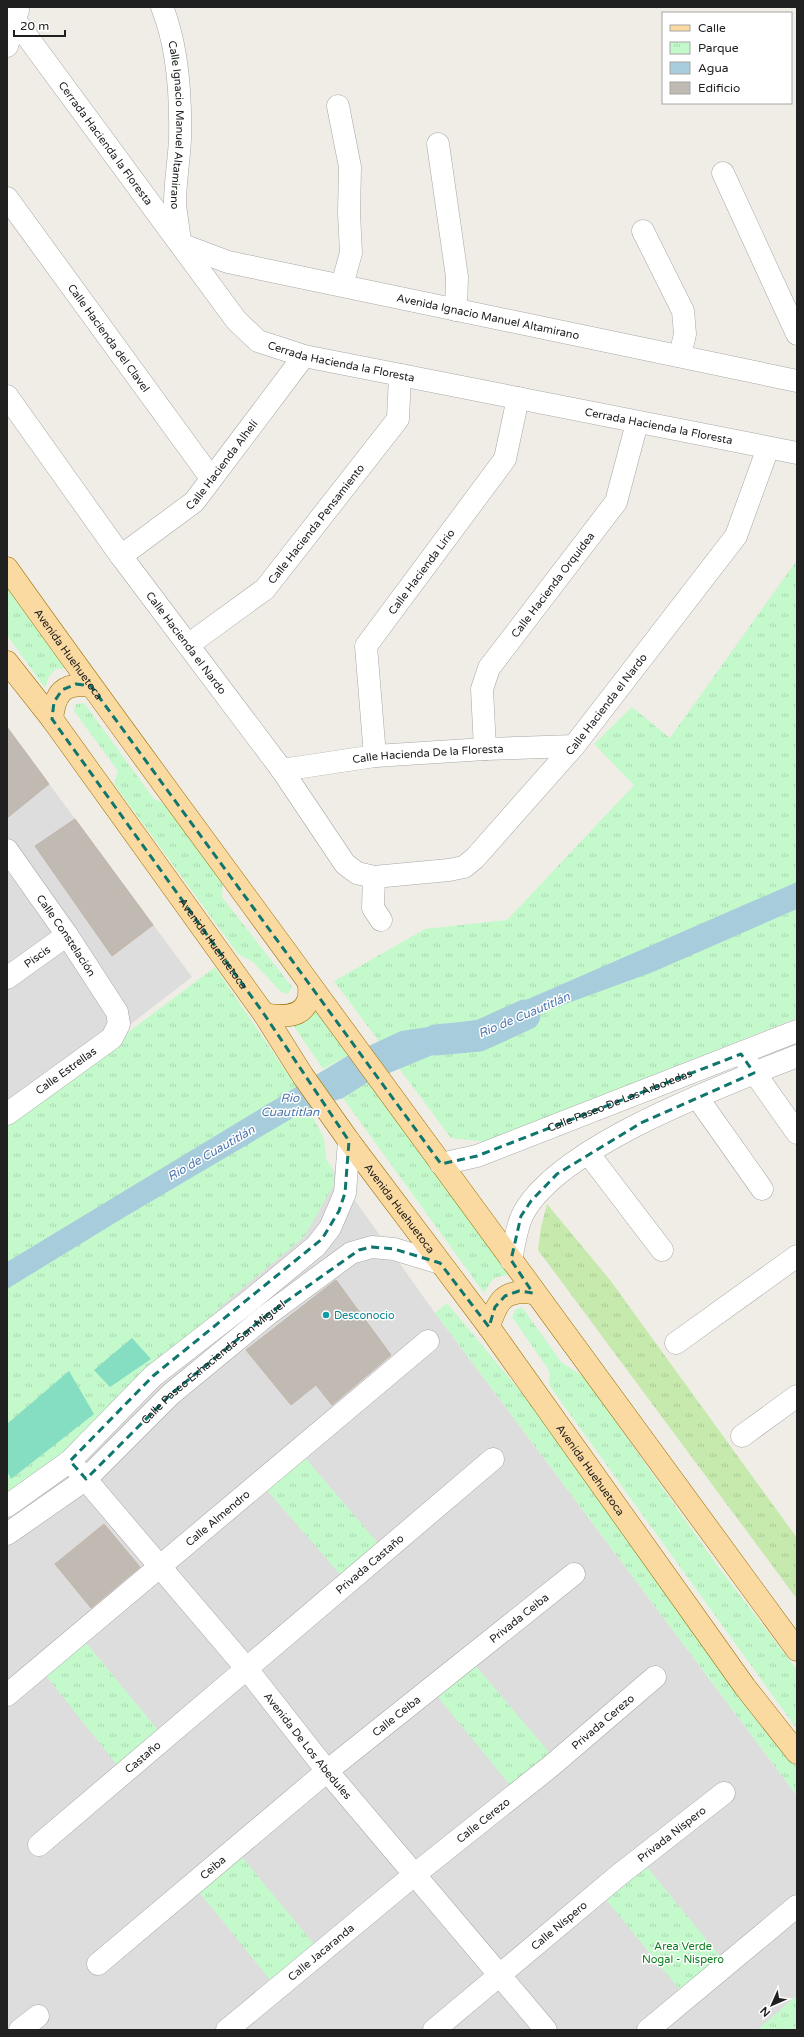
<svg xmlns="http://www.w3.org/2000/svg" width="804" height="2037" viewBox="0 0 804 2037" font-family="'Varela Round',sans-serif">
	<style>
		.residential { fill: #dedddd }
		.grass { fill: url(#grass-tufts) }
		.park { fill: url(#park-tufts) }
		.pitch { fill: #85dec2 }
		.water { fill: #a7cddd }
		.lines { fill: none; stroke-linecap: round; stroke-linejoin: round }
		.river { stroke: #a7cddd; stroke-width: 31 }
		.building { fill: #c1bab2; stroke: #c2b5a8 }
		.minor-casing { stroke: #a7a7a7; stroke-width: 23 }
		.major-casing { stroke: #997102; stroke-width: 23 }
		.minor { stroke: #fff; stroke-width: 22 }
		.major { stroke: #fbdaa1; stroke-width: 22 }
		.marked { fill: none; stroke: #0f766e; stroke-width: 3; stroke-dasharray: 8 5; stroke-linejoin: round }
		.culture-dot { fill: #0f9aa8; stroke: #fff; stroke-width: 1.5 }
		.labels { text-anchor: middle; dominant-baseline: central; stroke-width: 3; stroke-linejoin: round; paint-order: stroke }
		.street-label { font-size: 11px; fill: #202020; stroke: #fff }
		.culture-label { font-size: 11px; fill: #0d838f; stroke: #fff; text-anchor: start }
		.park-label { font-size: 11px; fill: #0d7e1e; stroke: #fff }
		.water-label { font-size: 12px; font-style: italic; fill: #4d77af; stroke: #fff }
	</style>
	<defs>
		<pattern id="grass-tufts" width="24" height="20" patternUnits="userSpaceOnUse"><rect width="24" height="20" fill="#c6e9ad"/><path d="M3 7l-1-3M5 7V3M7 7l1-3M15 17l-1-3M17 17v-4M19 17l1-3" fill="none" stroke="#aac895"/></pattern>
		<pattern id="park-tufts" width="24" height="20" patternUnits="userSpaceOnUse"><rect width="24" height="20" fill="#c4f9cc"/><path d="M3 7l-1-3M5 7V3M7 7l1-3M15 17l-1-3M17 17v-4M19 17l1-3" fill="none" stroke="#a8d5af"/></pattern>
	</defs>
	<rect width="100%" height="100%" fill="#f0ede6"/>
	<g class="residential">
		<polygon points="7,727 192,977 7,1119"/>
		<polygon points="332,1168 435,1313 797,1796 797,2007 770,2030 7,2030 7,1418 304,1237"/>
	</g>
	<polygon class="grass" points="547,1204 610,1280 797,1538 797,1599 538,1250 541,1227"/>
	<g class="park">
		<polygon points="797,560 797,1018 485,1142 451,1138 334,981 425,929 507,920 634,785 594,744 632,707 670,738"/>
		<polygon points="7,581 70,668 56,669 49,676 45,688 7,635"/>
		<polygon points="84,703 154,799 171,807 223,881 222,897 292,987 288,994 281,992 253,962 238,954 114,784 118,771 74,711 76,704"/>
		<polygon points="215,967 296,1086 324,1138 326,1159 332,1168 335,1183 304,1237 226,1302 48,1469 7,1496 7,1126 78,1070"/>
		<polygon points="316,1007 349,1055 323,1069 291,1022"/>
		<path d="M370,1081l140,194c-17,2 -18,3 -26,18l-141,-195z"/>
		<polygon points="447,1303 526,1398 727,1677 797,1768 797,1796 435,1313"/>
		<polygon points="522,1307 561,1362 584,1377 719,1568 797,1670 797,1729 549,1385 550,1372 512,1317 515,1310"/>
		<polygon points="302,1454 381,1547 345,1580 265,1488"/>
		<polygon points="83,1639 162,1735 121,1770 43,1672"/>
		<polygon points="471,1660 553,1757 514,1790 433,1691"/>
		<polygon points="238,1852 318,1949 275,1986 195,1887"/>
		<polygon points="643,1862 724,1961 684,1995 603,1896"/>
		<polygon points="797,1995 797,2030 757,2030"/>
	</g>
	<g class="pitch">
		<polygon points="132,1338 151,1359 110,1387 94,1370"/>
		<polygon points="69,1371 94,1414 11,1479 7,1471 7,1424"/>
	</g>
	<polygon class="water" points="797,882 797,909 653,972 486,1033 370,1081 343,1098 308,1109 123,1218 7,1289 7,1262 349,1055 401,1031 482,1019"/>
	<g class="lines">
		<polyline class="river" points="436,1040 479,1036 525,1015"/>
	</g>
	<g class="building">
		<polygon points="7,727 49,784 7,818"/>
		<polygon points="75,819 153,925 112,956 35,846"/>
		<polygon points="336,1280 391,1355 332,1405 316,1385 291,1405 246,1350"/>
		<polygon points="104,1524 140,1567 91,1608 55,1564"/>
	</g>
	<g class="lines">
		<g class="minor-casing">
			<g id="minor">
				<path id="s1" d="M162,7c16,40 19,89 18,132 -1,22 -5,43 -5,64 1,13 4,27 5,40"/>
				<path id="s2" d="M15,20l221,300 22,21 46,15 493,97"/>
				<polyline points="7,46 18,10"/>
				<polyline points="338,106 350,167 349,213 351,253 342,285"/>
				<polyline points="438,144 457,277 456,310"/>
				<polyline points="723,173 797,334"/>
				<path id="s3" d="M7,198l204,280"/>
				<polyline points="643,231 683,311 685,334 680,356"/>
				<path id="s4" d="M180,244l48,18 569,119"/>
				<path id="s5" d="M7,396l114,160 161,214 63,94 12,9 17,4 75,-7 15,-3 11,-9 99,-112 162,-210 32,-88"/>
				<path id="s6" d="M121,556l73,-54 110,-146"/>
				<path id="s7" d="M188,645l77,-56 133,-170 2,-44"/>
				<path id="s8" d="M485,749l-3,-60 7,-21 127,-166 21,-79"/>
				<path id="s9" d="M375,756l-9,-110 139,-187 13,-61"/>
				<path id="s10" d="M282,770l93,-14 110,-7 89,-3"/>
				<path id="s11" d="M7,850l60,85 50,77 2,12 -7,14 -105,76"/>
				<polyline points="374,877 373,908 381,920"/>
				<path id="s12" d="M7,978l60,-43"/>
				<polyline points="747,1062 797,1133"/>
				<polyline points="697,1097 762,1189"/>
				<polyline points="588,1153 662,1250"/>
				<path id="s13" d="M441,1164l36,-8 320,-125"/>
				<path d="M511,1260c3,-14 5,-31 11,-44 33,-69 205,-132 275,-160"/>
				<polyline points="676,1343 797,1256"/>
				<polyline points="742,1436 797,1396"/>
				<path id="s14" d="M70,1461l177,208 80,102 219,259"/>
				<polyline points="7,1506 70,1461 153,1376 247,1303 316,1246 330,1228 345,1193 349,1141"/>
				<path id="s15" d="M7,1534l79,-55 85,-85 96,-79 84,-62 21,-6 22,2 46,14"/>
				<path id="s16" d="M7,1695l421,-354"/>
				<path id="s17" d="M39,1845l454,-386"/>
				<path id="s18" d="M98,1964l229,-193 247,-197"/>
				<polyline points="20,2030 38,2016"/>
				<path id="s19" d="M227,2030l187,-155 137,-109 104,-89"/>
				<path id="s20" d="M434,2030l185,-155 105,-82"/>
				<polyline points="648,2030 797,1906"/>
			</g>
		</g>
		<g class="major-casing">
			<g id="major">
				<path id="s21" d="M7,568c100,141 203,279 305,419 161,221 322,442 485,663"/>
				<path id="s22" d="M7,662l45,57 212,295 39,62 46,65 140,186 256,360 52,66"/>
				<path d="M52,719c3,-26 11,-37 39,-33"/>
				<path d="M264,1014c16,3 38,5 44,-14 2,-5 1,-11 1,-16"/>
				<path d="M489,1327c8,-26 15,-38 44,-34"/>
			</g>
		</g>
		<use href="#minor" class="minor"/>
		<use href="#major" class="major"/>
	</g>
	<path class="marked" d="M76,684l15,2 350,478 36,-8 264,-102 13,19 -113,50 -84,51 -26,27 -10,15 -10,44 22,33 -14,-2 -14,5 -10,11 -6,20 -49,-64 -46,-14 -22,-2 -13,3 -92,65 -96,79 -85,85 -16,-18 83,-85 169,-137 17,-28 6,-18 4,-52 -85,-127 -212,-295 2,-17 8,-12z"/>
	<circle class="culture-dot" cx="326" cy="1315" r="4"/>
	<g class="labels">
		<g class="street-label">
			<text stroke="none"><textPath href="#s1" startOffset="120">Calle Ignacio Manuel Altamirano</textPath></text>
			<text stroke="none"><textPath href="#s2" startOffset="153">Cerrada Hacienda la Floresta</textPath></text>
			<text stroke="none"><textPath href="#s4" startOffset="317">Avenida Ignacio Manuel Altamirano</textPath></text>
			<text stroke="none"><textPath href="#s3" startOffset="173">Calle Hacienda del Clavel</textPath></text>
			<text stroke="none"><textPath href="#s2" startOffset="489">Cerrada Hacienda la Floresta</textPath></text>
			<text stroke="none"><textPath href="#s2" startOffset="813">Cerrada Hacienda la Floresta</textPath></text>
			<text stroke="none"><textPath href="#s6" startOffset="137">Calle Hacienda Alhelí</textPath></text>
			<text stroke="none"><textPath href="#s7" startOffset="178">Calle Hacienda Pensamiento</textPath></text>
			<text stroke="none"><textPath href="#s9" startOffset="203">Calle Hacienda Lirio</textPath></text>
			<text stroke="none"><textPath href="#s8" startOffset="187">Calle Hacienda Orquídea</textPath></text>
			<text stroke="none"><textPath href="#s5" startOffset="305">Calle Hacienda el Nardo</textPath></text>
			<text stroke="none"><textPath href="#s21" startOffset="106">Avenida Huehuetoca</textPath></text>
			<text stroke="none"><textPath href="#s5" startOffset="917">Calle Hacienda el Nardo</textPath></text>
			<text stroke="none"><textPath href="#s10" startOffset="147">Calle Hacienda De la Floresta</textPath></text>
			<text stroke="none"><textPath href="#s11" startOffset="104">Calle Constelación</textPath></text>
			<text stroke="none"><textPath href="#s22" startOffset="349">Avenida Huehuetoca</textPath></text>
			<text stroke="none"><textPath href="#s12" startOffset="37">Piscis</textPath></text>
			<text transform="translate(66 1071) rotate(-36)">Calle Estrellas</text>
			<text stroke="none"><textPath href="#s13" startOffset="190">Calle Paseo De Las Arboledas</textPath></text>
			<text stroke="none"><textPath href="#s22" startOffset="673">Avenida Huehuetoca</textPath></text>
			<text stroke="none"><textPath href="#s15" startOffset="269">Calle Paseo Exhacienda San Miguel</textPath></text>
			<text stroke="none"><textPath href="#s22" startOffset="997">Avenida Huehuetoca</textPath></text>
			<text stroke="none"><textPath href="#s16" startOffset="275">Calle Almendro</textPath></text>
			<text stroke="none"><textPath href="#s17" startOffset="434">Privada Castaño</textPath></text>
			<text stroke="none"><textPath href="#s18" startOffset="545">Privada Ceiba</textPath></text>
			<text stroke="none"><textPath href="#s18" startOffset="388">Calle Ceiba</textPath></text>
			<text stroke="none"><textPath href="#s19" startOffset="486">Privada Cerezo</textPath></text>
			<text stroke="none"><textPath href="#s14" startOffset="371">Avenida De Los Abedules</textPath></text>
			<text stroke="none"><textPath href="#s17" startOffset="136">Castaño</textPath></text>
			<text stroke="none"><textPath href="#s19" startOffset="331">Calle Cerezo</textPath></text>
			<text stroke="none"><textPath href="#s20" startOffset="308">Privada Níspero</textPath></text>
			<text stroke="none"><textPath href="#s18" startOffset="150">Ceiba</textPath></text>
			<text stroke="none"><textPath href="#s20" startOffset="163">Calle Níspero</textPath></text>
			<text stroke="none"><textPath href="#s19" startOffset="122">Calle Jacaranda</textPath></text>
		</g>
		<g class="culture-label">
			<text x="334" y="1315">Desconocio</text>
		</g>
		<g class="park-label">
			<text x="683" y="1946">Area Verde<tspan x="683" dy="13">Nogal - Nispero</tspan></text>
		</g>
		<g class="water-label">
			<text transform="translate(524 1015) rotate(-23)">Rio de Cuautitlán</text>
			<text x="290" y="1098">Rio<tspan x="290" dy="14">Cuautitlan</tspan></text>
			<text transform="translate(211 1153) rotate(-30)">Rio de Cuautitlán</text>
		</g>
	</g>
	<rect width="804" height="2037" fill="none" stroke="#202020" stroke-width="16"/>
	<rect x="662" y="12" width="130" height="92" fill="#ffffff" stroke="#a6a6a6"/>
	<rect x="670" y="25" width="20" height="6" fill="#fbdaa1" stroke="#a6a6a6"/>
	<text x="698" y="32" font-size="12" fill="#202020">Calle</text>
	<rect x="670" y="42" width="20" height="12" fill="url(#park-tufts)" stroke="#a6a6a6"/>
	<text x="698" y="52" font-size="12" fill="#202020">Parque</text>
	<rect x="670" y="62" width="20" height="12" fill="#a7cddd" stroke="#a6a6a6"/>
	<text x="698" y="72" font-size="12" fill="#202020">Agua</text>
	<rect x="670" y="82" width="20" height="12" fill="#c1bab2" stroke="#a6a6a6"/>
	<text x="698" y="92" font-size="12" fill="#202020">Edificio</text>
	<g transform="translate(772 2005) rotate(225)" stroke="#ffffff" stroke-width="3" paint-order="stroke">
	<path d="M0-3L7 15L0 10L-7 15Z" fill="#202020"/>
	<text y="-6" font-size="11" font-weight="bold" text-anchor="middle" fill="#202020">N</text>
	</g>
	<path d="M14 30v6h51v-6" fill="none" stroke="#202020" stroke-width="2"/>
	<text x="20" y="30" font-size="12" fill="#202020" stroke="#ffffff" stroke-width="3" paint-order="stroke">20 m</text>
</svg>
